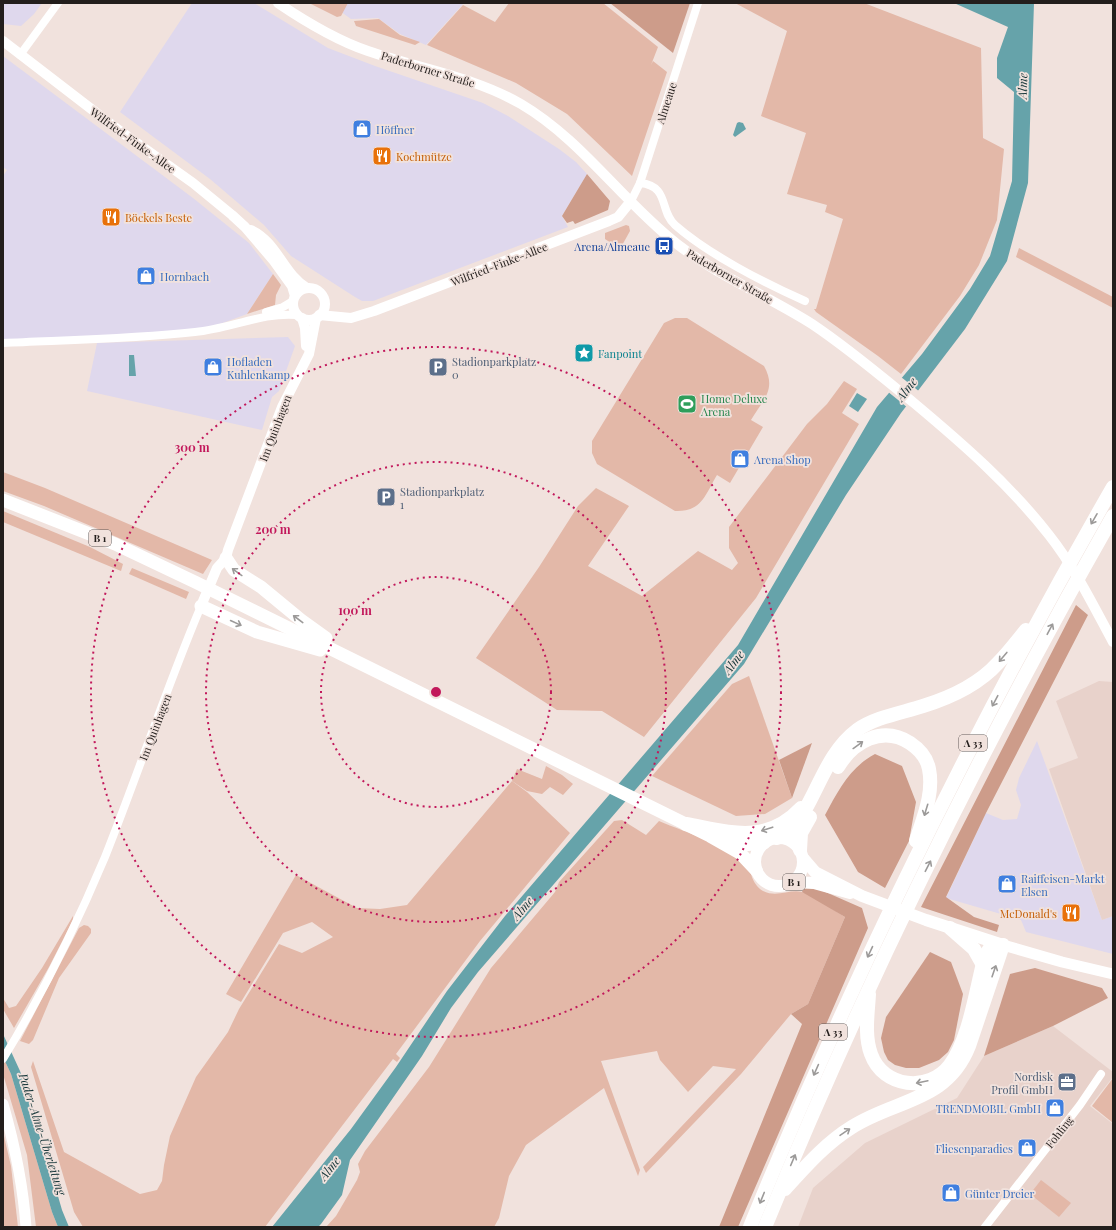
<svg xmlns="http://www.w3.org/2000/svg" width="1116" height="1230" viewBox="0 0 1116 1230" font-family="'Playfair Display',serif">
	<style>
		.commercial { fill: #dfd8ed }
		.built { fill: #e8d2cb }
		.green { fill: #e3b8a8 }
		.forest { fill: #cd9c8a }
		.water { fill: #66a3aa }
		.pier { fill: #f1e2dd }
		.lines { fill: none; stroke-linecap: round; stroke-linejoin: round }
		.minor { stroke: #fff; stroke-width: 8 }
		.tertiary { stroke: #fff; stroke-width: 10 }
		.secondary { stroke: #fff; stroke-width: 11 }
		.primary { stroke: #fff; stroke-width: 12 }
		.trunk { stroke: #fff; stroke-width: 13 }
		.motorway { stroke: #fff; stroke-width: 14 }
		.oneway { stroke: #9c9a99 }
		.ring { fill: none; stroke: #c2185b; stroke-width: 2; stroke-dasharray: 2 4 }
		.labels { text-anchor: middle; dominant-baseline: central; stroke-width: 3.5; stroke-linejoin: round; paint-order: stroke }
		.shield { fill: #f1e2dd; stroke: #615956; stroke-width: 1 }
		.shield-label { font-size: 10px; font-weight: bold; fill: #231e1c }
		.street-label { font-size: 11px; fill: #231e1c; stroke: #f1e2dd }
		.shop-label { font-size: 11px; fill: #366cbe; stroke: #f1e2dd; text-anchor: start }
		.food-label { font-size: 11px; fill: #c56008; stroke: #f1e2dd; text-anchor: start }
		.transit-label { font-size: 11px; fill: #164399; stroke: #f1e2dd; text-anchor: end }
		.culture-label { font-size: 11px; fill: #0d838f; stroke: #f1e2dd; text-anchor: start }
		.service-label { font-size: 11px; fill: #4e5e75; stroke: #f1e2dd; text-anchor: start }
		.leisure-label { font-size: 11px; fill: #27864d; stroke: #f1e2dd; text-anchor: start }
		.water-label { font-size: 12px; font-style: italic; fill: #17373a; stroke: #f1e2dd }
		.centre { fill: #c2185b; stroke: #f1e2dd; stroke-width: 2 }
		.ring-label { font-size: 12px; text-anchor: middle; font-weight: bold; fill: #c2185b; stroke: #f1e2dd; stroke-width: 3.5; stroke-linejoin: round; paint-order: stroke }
	</style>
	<rect width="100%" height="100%" fill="#f1e2dd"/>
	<g class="commercial">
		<polygon points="3,3 42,3 34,14 21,26 3,24"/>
		<polygon points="192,3 254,3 328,48 375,66 483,103 508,116 559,149 576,162 587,174 562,216 568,227 373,301 362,301 355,297 291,256 264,225 210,179 120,112"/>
		<polygon points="329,3 461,3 463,4 426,45 400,34 378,18 351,19"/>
		<polygon points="3,56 193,198 249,243 273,274 247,314 220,324 198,329 155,333 3,341 3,176 7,170 3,167"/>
		<polygon points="288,337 295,346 279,391 272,397 262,430 87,391 97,343"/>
		<polygon points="1037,741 1102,920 1113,916 1113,954 1026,932 1021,920 946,898 986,813 1003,820 1017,819 1021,805 1016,790 1019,778"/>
	</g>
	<g class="built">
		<polygon points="1099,681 1113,682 1113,916 1102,920 1049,769 1078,758 1056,701"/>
		<polygon points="1053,1026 1113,1072 1113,1077 1090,1106 1113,1124 1113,1227 798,1227 813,1188 865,1143 957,1098 984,1056"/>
	</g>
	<g class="green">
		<polygon points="309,3 348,3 341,16 337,17"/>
		<polygon points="509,3 603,3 658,47 651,65 653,61 667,72 632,176 567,114 516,83 427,45 463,5 495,22"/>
		<polygon points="735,3 864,3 981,48 983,138 1004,149 997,220 979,265 960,296 901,374 878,356 816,312 814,309 816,309 843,219 825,212 827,205 787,194 806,133 761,116 787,31"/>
		<polygon points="379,19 400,35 420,42 415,45 356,26 354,21"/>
		<polygon points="626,225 629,226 630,231 620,249 605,239 605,233"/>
		<polygon points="1019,248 1113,297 1113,308 1016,257"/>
		<polygon points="273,274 281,285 276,295 275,305 247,314"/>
		<path d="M675,318h12l77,48c13,23 -1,34 -13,54l12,7 -33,56 -13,-8c-12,20 -15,37 -42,36l-78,-47 -5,-11v-12l72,-118z"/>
		<polygon points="844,381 857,389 842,413 859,424 756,598 644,737 602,711 557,710 476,658 539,567 578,506 596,488 629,506 588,566 642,596 698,551 732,570 738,563 729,548 729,527 807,424 827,404"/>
		<polygon points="3,472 45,488 212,560 203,574 44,506 3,491"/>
		<polygon points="3,511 90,547 123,564 121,571 3,522"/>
		<polygon points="132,568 189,592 186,599 129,574"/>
		<polygon points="749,676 792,798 765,814 736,816 652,776 732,684"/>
		<polygon points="546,766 562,775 573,784 563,795 550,787 542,794 527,791 512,781 517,769 542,779"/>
		<polygon points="512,781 527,792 570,833 480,941 396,1054 400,1058 397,1062 393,1059 265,1227 83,1227 74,1212 31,1067 33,1061 64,1152 140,1194 157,1190 162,1181 164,1165 170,1136 196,1077 228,1032 239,1009 279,944 302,953 333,937 312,922 283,933 241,1002 226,994 296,875 357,908 380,909 407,905"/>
		<path d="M622,820l24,15 13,-14c28,12 63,22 86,42 7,6 5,20 18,28 14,7 26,-2 39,1 11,3 33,19 43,25l-37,87 -17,10 -50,60 -95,99 -3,-6 93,-98 -23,-3 -25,26 -28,-32 -3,-9 -56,10 39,109 -2,6 -34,-88 -78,57 -17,31 -10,42 -5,9h-168l10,-11 21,-36 3,-8 -2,-8 7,-13 64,-84 62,-99 64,-76 4,-10 55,-61z"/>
		<polygon points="73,916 73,920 49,967 14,1028 3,1009 3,998 9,1008 16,1006 42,968"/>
		<polygon points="84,925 88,926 91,929 91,933 59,978 33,1040 29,1044 20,1041 79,928"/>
		<polygon points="3,1057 11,1074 52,1212 58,1227 36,1227 27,1155 3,1074"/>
		<polygon points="1113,1078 1113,1123 1092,1106"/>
		<polygon points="3,1132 11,1166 18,1227 3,1227"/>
		<polygon points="1041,1180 1071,1203 1059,1217 1030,1194"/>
	</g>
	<g class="forest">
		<polygon points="610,3 690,3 673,53"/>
		<polygon points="587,174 610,201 608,210 575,224 573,221 567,223 562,216"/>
		<polygon points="1076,605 1088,615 986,813 946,897 974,917 999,925 997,932 921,907"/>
		<polygon points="812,743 792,798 779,760"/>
		<path d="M875,754l27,12 14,36 -7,39 -24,47 -27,-16 -33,-57c13,-24 25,-48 50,-61z"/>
		<polygon points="804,887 821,890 862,908 868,928 738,1227 719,1227 802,1024 791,1014 808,1004 845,917 802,892"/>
		<polygon points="930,952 951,962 963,994 954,1040 948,1052 939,1060 919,1068 906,1068 895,1065 888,1060 884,1052 881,1038 886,1017"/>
		<polygon points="1035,968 1102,988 1108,998 1053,1026 984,1056 1010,974"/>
	</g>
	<g class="water">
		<polygon points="954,3 1034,3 1028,183 1007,261 965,329 901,413 846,495 744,664 478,972 451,1008 422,1056 350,1160 342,1195 321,1224 318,1227 272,1227 351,1129 396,1067 447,991 505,916 738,645 877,407 922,354 970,289 990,256 1012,181 1014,92 997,78 997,58 1008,27"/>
		<polygon points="739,122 743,123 746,129 735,137 733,135 737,123"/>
		<polygon points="129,355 134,355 136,376 129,376"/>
		<polygon points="857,393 867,399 858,412 849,406"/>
		<polygon points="3,1034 20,1071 34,1113 62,1210 69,1227 58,1227 52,1212 11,1074 3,1057"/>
	</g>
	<polygon class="pier" points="901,377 920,392 908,408 887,391"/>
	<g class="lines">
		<g class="minor">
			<polyline points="20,55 58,3"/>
			<path d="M640,183c30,3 19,28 35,42 33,29 89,58 130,76"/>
			<polyline points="631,201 640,183 698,3"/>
			<polyline points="266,312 283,307 293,301"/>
			<path d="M3,343c64,-3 129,-4 192,-11 35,-3 67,-20 102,-17"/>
			<path d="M3,1059c39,-64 73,-133 102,-202 33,-83 61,-168 96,-251"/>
			<polyline points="985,1227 1080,1105 1101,1074"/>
		</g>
		<g class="tertiary">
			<path d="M278,3c28,19 58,37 90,48 52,18 104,25 153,53 61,36 101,97 156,140 41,32 91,52 135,80 36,24 69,52 102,79 49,41 96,82 135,132 26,33 44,70 64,107"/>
			<polyline points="3,41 116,128 193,183 232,215 245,227 274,261 292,286 295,296"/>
			<path d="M251,230c26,12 33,45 56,58"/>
			<circle cx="309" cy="304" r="16"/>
			<polyline points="319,315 351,318 374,311 609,221 618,217 631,201"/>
			<polyline points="302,318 305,328 306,346"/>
			<polyline points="201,606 217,568 226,558 228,550 282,407 309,354 316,318"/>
		</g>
		<g class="secondary">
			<polyline points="1003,945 1062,962 1113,974"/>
			<path d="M3,1104c12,42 20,79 23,123"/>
		</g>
		<g class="primary">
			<circle cx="779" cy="862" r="24"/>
			<polyline points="803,858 815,872 862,896 926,920 1003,945"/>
			<polyline points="793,882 814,883 850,893"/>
		</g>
		<g class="trunk">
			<polyline points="3,500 115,544 195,582 710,836 740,853 756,870"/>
			<polyline points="226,558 234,570 261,587 301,620 326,638"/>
			<polyline points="201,606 257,632 320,650"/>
			<polyline points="727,841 743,845 764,843"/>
		</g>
		<g class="motorway">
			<path d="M838,767c15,-25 44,-42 72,-24 9,6 17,15 19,26 5,25 -6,49 -13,72"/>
			<path d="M686,824c44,8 80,21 115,-16"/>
			<path d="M777,838l10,-5 8,-7c22,-30 31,-73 62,-96 19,-13 44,-17 66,-24 26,-8 56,-22 75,-43 10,-10 19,-22 28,-33"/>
			<polyline points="800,850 801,833 810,817"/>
			<polyline points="950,928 974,949 983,965"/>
			<path d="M785,1189c21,-23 41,-46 67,-62 44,-28 95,-25 117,-81l34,-101 -13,3 -5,8c-9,32 -15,82 -35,109 -21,28 -67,23 -79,-11 -7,-19 -3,-41 -2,-60"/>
			<path d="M750,1227c104,-255 226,-502 363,-740"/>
			<path d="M765,1227c100,-244 217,-481 348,-711"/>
		</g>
	</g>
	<defs><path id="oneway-shaft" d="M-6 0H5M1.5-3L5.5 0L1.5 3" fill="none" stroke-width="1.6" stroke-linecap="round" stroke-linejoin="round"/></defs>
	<g class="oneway">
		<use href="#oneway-shaft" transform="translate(1094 519) rotate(120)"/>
		<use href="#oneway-shaft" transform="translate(237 572) rotate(-144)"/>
		<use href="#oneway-shaft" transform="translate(298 619) rotate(-143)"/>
		<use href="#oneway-shaft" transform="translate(236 623) rotate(25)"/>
		<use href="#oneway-shaft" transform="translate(1050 629) rotate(-62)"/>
		<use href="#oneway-shaft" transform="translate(1003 657) rotate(130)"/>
		<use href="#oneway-shaft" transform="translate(995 701) rotate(118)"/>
		<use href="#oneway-shaft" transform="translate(858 745) rotate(-36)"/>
		<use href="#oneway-shaft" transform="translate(926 810) rotate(107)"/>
		<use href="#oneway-shaft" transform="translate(767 829) rotate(162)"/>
		<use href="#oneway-shaft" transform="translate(928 866) rotate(-63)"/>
		<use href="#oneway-shaft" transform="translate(870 952) rotate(115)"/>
		<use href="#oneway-shaft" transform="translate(994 971) rotate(-71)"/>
		<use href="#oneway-shaft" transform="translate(816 1070) rotate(114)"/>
		<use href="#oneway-shaft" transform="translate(922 1082) rotate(168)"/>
		<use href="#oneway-shaft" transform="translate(845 1132) rotate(-34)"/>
		<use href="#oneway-shaft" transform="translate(793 1160) rotate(-67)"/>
		<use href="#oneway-shaft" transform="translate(762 1198) rotate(112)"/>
	</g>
	<g class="ring">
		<circle cx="436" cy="692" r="115"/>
		<circle cx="436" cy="692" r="230"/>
		<circle cx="436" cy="692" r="345"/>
	</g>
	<defs>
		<g id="shop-square" transform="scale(1)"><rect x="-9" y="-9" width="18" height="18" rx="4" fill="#3f7fe0" stroke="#f1e2dd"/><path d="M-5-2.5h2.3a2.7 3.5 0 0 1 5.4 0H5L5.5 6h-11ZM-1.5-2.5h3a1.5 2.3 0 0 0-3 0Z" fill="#fff"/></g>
		<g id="restaurant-square" transform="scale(1)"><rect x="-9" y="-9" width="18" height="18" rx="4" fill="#e8710a" stroke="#f1e2dd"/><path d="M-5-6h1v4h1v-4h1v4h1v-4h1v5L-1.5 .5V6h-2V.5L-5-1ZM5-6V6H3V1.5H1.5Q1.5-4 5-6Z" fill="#fff"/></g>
		<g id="bus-square" transform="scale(1)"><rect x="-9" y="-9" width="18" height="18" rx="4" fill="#1a4fb4" stroke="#f1e2dd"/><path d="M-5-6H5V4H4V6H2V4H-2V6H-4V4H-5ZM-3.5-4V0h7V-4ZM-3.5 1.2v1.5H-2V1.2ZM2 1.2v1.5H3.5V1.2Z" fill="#fff"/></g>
		<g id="sight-square" transform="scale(1)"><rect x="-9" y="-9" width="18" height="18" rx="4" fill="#0f9aa8" stroke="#f1e2dd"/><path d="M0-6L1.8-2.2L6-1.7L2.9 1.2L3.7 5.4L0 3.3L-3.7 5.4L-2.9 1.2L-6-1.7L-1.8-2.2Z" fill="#fff"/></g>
		<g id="parking-square" transform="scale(1)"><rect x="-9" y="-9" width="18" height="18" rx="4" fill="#5c6f8a" stroke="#f1e2dd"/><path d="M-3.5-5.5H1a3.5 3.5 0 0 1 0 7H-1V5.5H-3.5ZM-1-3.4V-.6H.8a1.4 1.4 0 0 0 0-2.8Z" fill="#fff"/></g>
		<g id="stadium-square" transform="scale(1)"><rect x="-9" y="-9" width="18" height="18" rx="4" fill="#2e9e5b" stroke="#f1e2dd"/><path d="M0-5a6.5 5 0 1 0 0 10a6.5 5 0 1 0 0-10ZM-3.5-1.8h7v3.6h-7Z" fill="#fff"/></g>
		<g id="office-square" transform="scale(1)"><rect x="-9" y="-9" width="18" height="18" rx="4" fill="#5c6f8a" stroke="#f1e2dd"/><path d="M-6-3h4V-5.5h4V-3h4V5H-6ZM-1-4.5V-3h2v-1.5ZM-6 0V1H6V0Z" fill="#fff"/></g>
	</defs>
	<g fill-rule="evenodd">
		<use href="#shop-square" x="362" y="129"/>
		<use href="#restaurant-square" x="382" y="156"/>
		<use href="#restaurant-square" x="111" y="217"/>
		<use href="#bus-square" x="664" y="246"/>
		<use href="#shop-square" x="146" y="276"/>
		<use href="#sight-square" x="584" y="353"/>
		<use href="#shop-square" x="213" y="367"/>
		<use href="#parking-square" x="438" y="367"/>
		<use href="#stadium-square" x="687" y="404"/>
		<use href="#shop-square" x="740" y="459"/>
		<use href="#parking-square" x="386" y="497"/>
		<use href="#shop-square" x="1007" y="884"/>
		<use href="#restaurant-square" x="1071" y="913"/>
		<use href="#office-square" x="1067" y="1082"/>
		<use href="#shop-square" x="1055" y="1108"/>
		<use href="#shop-square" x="1027" y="1148"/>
		<use href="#shop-square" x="951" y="1193"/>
	</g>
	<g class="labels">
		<g class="shield">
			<rect x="89" y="530" width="22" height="16" rx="3"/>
			<rect x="959" y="735" width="28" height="16" rx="3"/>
			<rect x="783" y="874" width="22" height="16" rx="3"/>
			<rect x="819" y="1024" width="28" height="16" rx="3"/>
		</g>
		<g class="shield-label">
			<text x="100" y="538">B 1</text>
			<text x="973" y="743">A 33</text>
			<text x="794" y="882">B 1</text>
			<text x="833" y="1032">A 33</text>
		</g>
		<g class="street-label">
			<text transform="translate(428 69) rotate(17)">Paderborner Straße</text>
			<text transform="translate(666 103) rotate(-72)">Almeaue</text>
			<text transform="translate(133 140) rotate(36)">Wilfried-Finke-Allee</text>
			<text transform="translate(499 264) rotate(-21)">Wilfried-Finke-Allee</text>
			<text transform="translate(730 276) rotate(30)">Paderborner Straße</text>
			<text transform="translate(275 428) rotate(-69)">Im Quinhagen</text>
			<text transform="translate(155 727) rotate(-69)">Im Quinhagen</text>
			<text transform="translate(1059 1132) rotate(-52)">Fohling</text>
		</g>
		<g class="shop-label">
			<text x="376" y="129">Höffner</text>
			<text x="160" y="276">Hornbach</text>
			<text x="227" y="361">Hofladen<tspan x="227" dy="13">Kuhlenkamp</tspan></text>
			<text x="754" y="459">Arena Shop</text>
			<text x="1021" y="878">Raiffeisen-Markt<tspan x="1021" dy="13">Elsen</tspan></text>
			<text x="1041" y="1108" text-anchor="end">TRENDMOBIL GmbH</text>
			<text x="1013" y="1148" text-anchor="end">Fliesenparadies</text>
			<text x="965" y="1193">Günter Dreier</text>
		</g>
		<g class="food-label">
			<text x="396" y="156">Kochmütze</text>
			<text x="125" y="217">Böckels Beste</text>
			<text x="1057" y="913" text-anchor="end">McDonald's</text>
		</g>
		<g class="transit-label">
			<text x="650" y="246">Arena/Almeaue</text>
		</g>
		<g class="culture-label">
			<text x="598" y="353">Fanpoint</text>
		</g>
		<g class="service-label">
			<text x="452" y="361">Stadionparkplatz<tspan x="452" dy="13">0</tspan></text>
			<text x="400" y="491">Stadionparkplatz<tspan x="400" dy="13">1</tspan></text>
			<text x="1053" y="1076" text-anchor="end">Nordisk<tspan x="1053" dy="13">Profil GmbH</tspan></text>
		</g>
		<g class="leisure-label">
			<text x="701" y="398">Home Deluxe<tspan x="701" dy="13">Arena</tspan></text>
		</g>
		<g class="water-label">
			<text transform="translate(1022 86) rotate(-89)">Alme</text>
			<text transform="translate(906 389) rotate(-53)">Alme</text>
			<text transform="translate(733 662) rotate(-53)">Alme</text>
			<text transform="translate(522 908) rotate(-50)">Alme</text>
			<text transform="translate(43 1134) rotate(72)">Pader-Alme-Überleitung</text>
			<text transform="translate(329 1168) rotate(-52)">Alme</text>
		</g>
	</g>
	<circle cx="436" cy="692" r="6" class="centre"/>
	<g class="ring-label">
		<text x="192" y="452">300 m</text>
		<text x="273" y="534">200 m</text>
		<text x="355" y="615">100 m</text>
	</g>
	<rect width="1116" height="1230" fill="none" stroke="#231e1c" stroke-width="8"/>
</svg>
